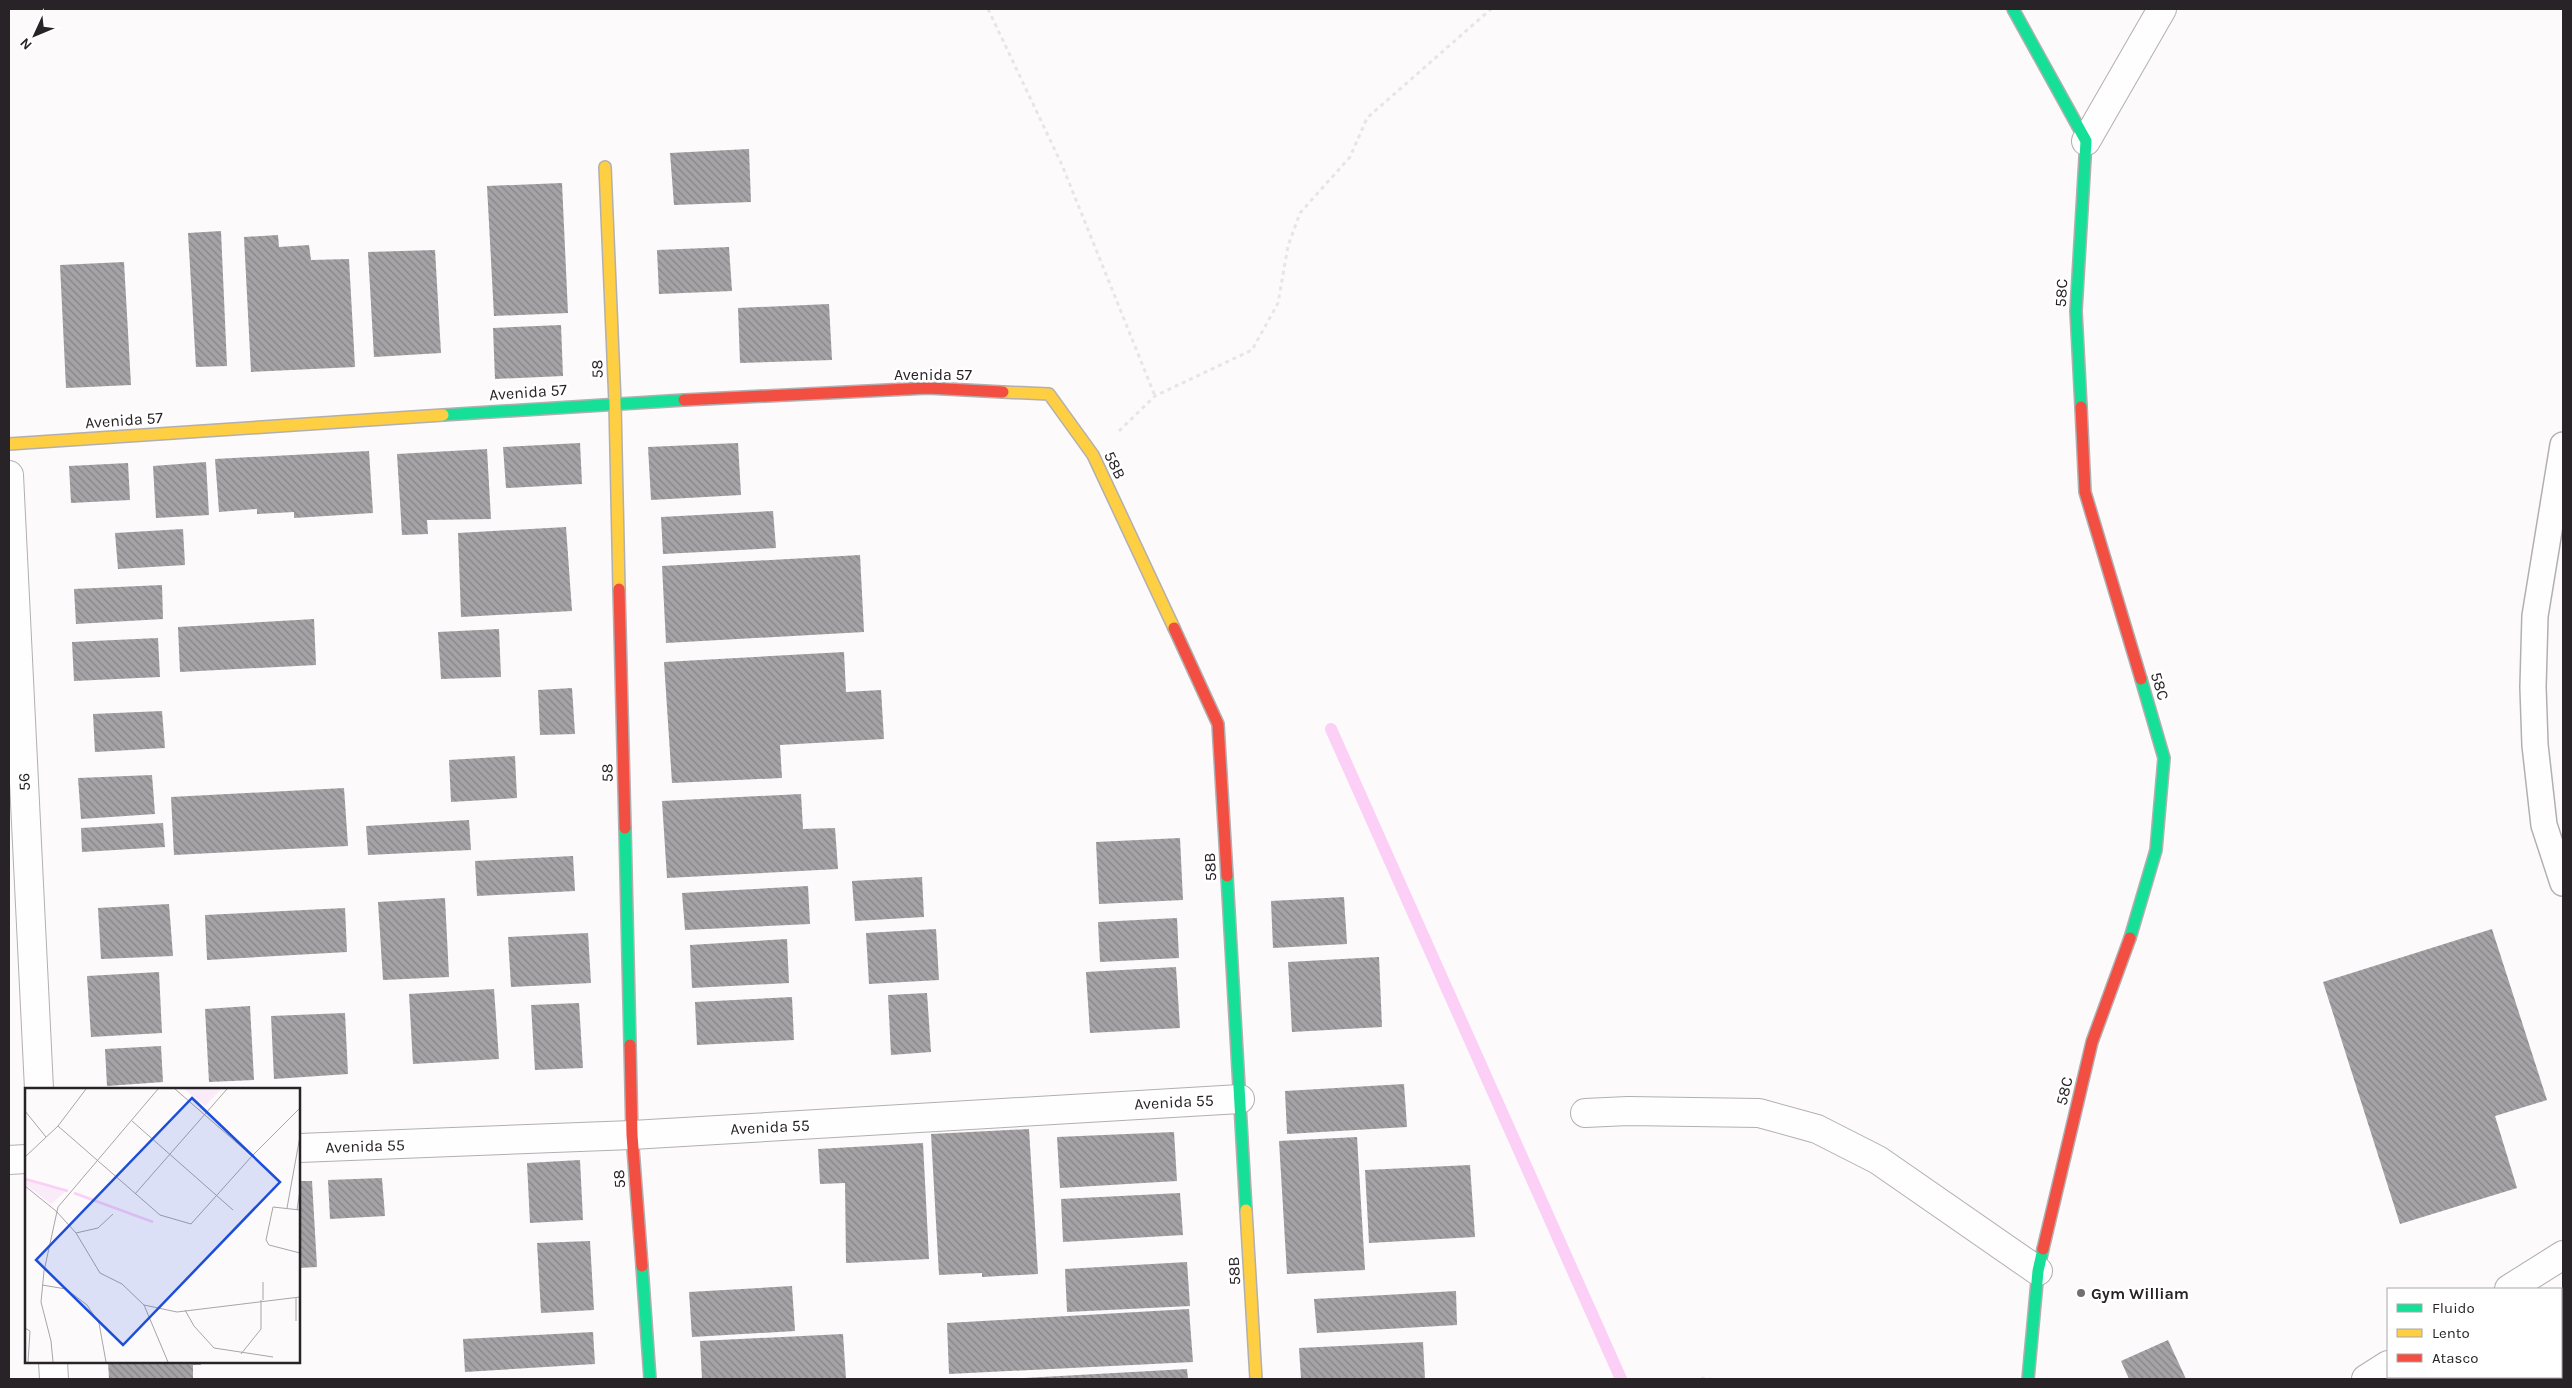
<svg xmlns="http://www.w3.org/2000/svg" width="2572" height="1388" viewBox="0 0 2572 1388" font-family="Karla,sans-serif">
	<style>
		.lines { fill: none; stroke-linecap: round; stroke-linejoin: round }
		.stream { stroke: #fccff6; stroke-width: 12 }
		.building { fill: url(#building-back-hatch) }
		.lane-casing { stroke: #b2afb1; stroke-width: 28 }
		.street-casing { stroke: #b2afb1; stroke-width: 30 }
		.fast-casing { stroke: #b2afb1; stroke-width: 14 }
		.slow-casing { stroke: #b2afb1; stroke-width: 14 }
		.jam-casing { stroke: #b2afb1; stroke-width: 14 }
		.path { stroke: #e6e6e6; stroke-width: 3; stroke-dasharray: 4 4; stroke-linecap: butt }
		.lane { stroke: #fffeff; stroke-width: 25 }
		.street { stroke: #fffeff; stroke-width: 28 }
		.fast { stroke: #16e098; stroke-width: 11 }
		.slow { stroke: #ffcf43; stroke-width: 11 }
		.jam { stroke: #f24e42; stroke-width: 11 }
		.poi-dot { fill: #736e72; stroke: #fff; stroke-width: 2 }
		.labels { text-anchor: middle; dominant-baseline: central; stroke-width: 5; stroke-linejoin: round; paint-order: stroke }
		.street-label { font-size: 16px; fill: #282327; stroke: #fff }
		.poi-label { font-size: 16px; font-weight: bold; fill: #282327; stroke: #fff; text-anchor: start }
		.inset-river { fill: none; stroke: #fccff6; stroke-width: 2.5 }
		.inset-road { fill: none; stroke: #a8a4a7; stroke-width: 1 }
		.view { fill: #1d4ed8; fill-opacity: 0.15; stroke: #1d4ed8; stroke-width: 2.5 }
		.inset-edge { fill: none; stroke: #282327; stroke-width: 2.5 }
	</style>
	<defs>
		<pattern id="building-back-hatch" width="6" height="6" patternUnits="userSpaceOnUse" patternTransform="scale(1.25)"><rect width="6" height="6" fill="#a6a3a6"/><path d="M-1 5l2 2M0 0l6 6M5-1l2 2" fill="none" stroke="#878487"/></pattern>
	</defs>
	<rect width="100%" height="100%" fill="#fdfafc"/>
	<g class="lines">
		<polyline class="stream" points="1331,729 1621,1379"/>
	</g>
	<g class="building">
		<polygon points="749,149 751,202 674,205 670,153"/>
		<polygon points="562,183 568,313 494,316 487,186"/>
		<polygon points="221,231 227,366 196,367 188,233"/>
		<polygon points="278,235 279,247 309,245 311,260 349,259 355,367 251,372 244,237"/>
		<polygon points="729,247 732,291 659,294 657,250"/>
		<polygon points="435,250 441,353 374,357 368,252"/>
		<polygon points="124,262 131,385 66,388 60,265"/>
		<polygon points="829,304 832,360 740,363 738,308"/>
		<polygon points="561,325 563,376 495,379 493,328"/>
		<polygon points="580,443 582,484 506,488 503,447"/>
		<polygon points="738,443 741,495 651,500 648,447"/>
		<polygon points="487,449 491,519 427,520 428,534 402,535 397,454"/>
		<polygon points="369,451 373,513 294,518 294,512 257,514 257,509 219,512 215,459"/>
		<polygon points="206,462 209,515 156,518 153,466"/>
		<polygon points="128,463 130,500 71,503 69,466"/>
		<polygon points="773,511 776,548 663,554 661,517"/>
		<polygon points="566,527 572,611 461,617 458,533"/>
		<polygon points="183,529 185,565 118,569 115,533"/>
		<polygon points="860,555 864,632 666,643 662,566"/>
		<polygon points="162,585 163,619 76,624 74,589"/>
		<polygon points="314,619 316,665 180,672 178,627"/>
		<polygon points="499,629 501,677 441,679 438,632"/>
		<polygon points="158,638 160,677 74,681 72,642"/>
		<polygon points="844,652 846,692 881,690 884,739 780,745 782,778 672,783 664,662"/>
		<polygon points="572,688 575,734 540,735 538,690"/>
		<polygon points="162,711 165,748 95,752 93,714"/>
		<polygon points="515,756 517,798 451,802 449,760"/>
		<polygon points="152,775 155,814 81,819 78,778"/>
		<polygon points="344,788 348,846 174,855 171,797"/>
		<polygon points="801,794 803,829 835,828 838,869 667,878 662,801"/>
		<polygon points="469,820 471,850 368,855 366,826"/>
		<polygon points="163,823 165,847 82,852 81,828"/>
		<polygon points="1180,838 1183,900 1099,904 1096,842"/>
		<polygon points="573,856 575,891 477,896 475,861"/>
		<polygon points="922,877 924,917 855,921 852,881"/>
		<polygon points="808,886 810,924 685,930 682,893"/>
		<polygon points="1344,897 1347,944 1273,948 1271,901"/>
		<polygon points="445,898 449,977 383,980 378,902"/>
		<polygon points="169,904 173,956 101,959 98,908"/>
		<polygon points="345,908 347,952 207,960 205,915"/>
		<polygon points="1177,918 1179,958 1100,962 1098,922"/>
		<polygon points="936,929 939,980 869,984 866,933"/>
		<polygon points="2492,929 2547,1100 2495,1116 2517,1188 2400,1224 2323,982"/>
		<polygon points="588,933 591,983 511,987 508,937"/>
		<polygon points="787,939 789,983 692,988 690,945"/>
		<polygon points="1379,957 1382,1027 1292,1032 1288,962"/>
		<polygon points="1176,967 1180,1028 1090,1033 1086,972"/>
		<polygon points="159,972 162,1033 91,1037 87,976"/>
		<polygon points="494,989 499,1059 413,1064 409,994"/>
		<polygon points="927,993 931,1052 891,1055 888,995"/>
		<polygon points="792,997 794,1040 697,1045 695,1002"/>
		<polygon points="579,1003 583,1068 535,1070 531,1005"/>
		<polygon points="250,1006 254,1080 209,1082 205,1009"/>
		<polygon points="345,1013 348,1074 274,1079 271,1016"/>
		<polygon points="161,1046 163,1082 107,1086 105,1049"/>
		<polygon points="1404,1084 1407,1127 1287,1134 1285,1091"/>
		<polygon points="1029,1129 1038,1274 982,1277 982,1273 939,1275 931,1134"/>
		<polygon points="1174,1132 1177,1181 1060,1188 1057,1137"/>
		<polygon points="1357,1137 1365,1270 1287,1274 1279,1141"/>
		<polygon points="923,1143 929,1259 846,1263 845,1183 820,1184 818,1149"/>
		<polygon points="580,1160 583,1220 530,1223 527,1163"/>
		<polygon points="1470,1165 1475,1237 1369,1243 1365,1170"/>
		<polygon points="382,1178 385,1216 330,1219 328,1180"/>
		<polygon points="299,1181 312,1181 317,1267 299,1268"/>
		<polygon points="1180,1193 1183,1235 1063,1242 1061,1199"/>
		<polygon points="590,1241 594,1310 541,1313 537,1243"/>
		<polygon points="1187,1262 1190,1306 1067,1312 1065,1269"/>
		<polygon points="792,1286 795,1331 692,1337 689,1292"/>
		<polygon points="1456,1291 1457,1325 1317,1333 1314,1299"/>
		<polygon points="1189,1309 1193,1362 949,1374 947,1323"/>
		<polygon points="2563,1329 2563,1379 2503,1379 2506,1377 2561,1377 2561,1332"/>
		<polygon points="593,1332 595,1364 465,1372 463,1339"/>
		<polygon points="843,1334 846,1379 702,1379 700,1341"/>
		<polygon points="2168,1340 2186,1379 2129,1379 2121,1361"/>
		<polygon points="1423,1342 1425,1379 1301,1379 1299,1348"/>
		<polygon points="108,1362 200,1362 201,1365 193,1365 193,1379 109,1379"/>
		<polygon points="1187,1369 1188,1379 1024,1379 1024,1378"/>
	</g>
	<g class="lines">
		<g class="lane-casing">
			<polyline id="lane" points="2563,445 2535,616 2533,687 2535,745 2544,825 2563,883"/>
		</g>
		<g class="street-casing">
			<g id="street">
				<polyline points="2086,141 2162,9"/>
				<polyline points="9,475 39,1089"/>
				<polyline points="1585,1113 1628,1111 1759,1113 1817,1129 1878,1160 2038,1271"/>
				<polyline points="299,1148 632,1135 1240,1099"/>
				<polyline points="9,1160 26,1159"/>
				<polyline points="2509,1289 2563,1255"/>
				<polyline points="53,1362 54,1379"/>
				<polyline points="2366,1379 2388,1365"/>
			</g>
		</g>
		<g class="fast-casing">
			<g id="fast">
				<polyline points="2013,9 2086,141 2076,311 2081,407"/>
				<polyline points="443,415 684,400"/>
				<polyline points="625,828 630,1045"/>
				<polyline points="1227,876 1246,1210"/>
				<polyline points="2130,938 2156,850 2164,758 2141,679"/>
				<polyline points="642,1266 650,1379"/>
				<polyline points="2028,1379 2038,1271 2043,1249"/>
			</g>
		</g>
		<g class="slow-casing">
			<g id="slow">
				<polyline points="605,167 615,403 619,589"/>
				<polyline points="1003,392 1049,394 1093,455 1174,628"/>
				<polyline points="9,444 443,415"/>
				<polyline points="1246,1210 1256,1379"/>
			</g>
		</g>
		<g class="jam-casing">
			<g id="jam">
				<polyline points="684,400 928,388 1003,392"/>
				<polyline points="2081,407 2085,492 2141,679"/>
				<polyline points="619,589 625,828"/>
				<polyline points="1174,628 1218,724 1227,876"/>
				<polyline points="630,1045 632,1135 642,1266"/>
				<polyline points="2043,1249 2092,1042 2130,938"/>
			</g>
		</g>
		<g class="path">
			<polyline points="988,9 1062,165 1155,396"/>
			<polyline points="1119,431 1155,396 1252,350 1278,303 1288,246 1300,213 1350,157 1367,118 1491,9"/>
			<polyline points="1701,1378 1711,1379"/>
		</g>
		<use href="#lane" class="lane"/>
		<use href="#street" class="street"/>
		<use href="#fast" class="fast"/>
		<use href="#slow" class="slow"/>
		<use href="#jam" class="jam"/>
	</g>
	<circle class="poi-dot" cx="2081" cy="1293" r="5"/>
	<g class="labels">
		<g class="street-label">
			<text transform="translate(2061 293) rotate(-87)">58C</text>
			<text transform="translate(597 369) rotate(-92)">58</text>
			<text x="933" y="374">Avenida 57</text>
			<text transform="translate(528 392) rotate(-4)">Avenida 57</text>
			<text transform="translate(124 420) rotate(-4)">Avenida 57</text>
			<text transform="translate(1115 465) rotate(64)">58B</text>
			<text transform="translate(2160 686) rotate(73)">58C</text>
			<text transform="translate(607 773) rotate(-91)">58</text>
			<text transform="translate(24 782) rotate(-93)">56</text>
			<text transform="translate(1210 867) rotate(-93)">58B</text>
			<text transform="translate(2064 1091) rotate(-77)">58C</text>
			<text transform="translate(1174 1102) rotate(-3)">Avenida 55</text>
			<text transform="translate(770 1127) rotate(-3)">Avenida 55</text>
			<text transform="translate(365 1146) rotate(-2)">Avenida 55</text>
			<text transform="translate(619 1179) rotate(-94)">58</text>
			<text transform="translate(1234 1271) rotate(-93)">58B</text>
		</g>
		<g class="poi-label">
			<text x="2091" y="1293">Gym William</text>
		</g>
	</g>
	<g transform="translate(25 1088)">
		<rect width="275" height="275" fill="#fdfafc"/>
		<path d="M0,91l17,3 25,8 -16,14 -26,-20z" fill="#faebf8"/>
		<path d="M159,1h37l-16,17z" fill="#faebf8"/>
		<path class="inset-river" d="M0,91l43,12M49,105l79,29"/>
		<path class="inset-road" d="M150,1l77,67M0,23l21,26M107,33l101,89M33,38l102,89 31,9 61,-68 48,-48M0,69l33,-31 28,-37M0,98l31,25 20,22 24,40 22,11 22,21 33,7 123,-15M110,106l92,-105M262,120l13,-72M272,122l3,-20M275,122l-27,-3 -7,33 3,5 31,8M51,145l22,-5 15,-14M238,194v18M17,197l24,4 21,16 12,18 7,39M119,217l24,57M160,222l9,16 20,22 59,9M271,233v-23M0,240l5,3 -2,31M216,266l20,-25v-29M28,274l-2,-21 -10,-39 3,-31 14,-64 100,-118"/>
		<path class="view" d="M167,10l88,84 -157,163 -87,-85z"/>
		<rect width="275" height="275" class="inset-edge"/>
	</g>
	<rect width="2572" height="1388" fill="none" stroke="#282327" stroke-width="20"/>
	<rect x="2387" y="1288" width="175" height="90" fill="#ffffff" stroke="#a9a7a9"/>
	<rect x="2397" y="1304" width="25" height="8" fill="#16e098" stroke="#a9a7a9"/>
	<text x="2432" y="1313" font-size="15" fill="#282327">Fluido</text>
	<rect x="2397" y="1329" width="25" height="8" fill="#ffcf43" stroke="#a9a7a9"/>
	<text x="2432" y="1338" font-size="15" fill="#282327">Lento</text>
	<rect x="2397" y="1354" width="25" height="8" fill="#f24e42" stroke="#a9a7a9"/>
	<text x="2432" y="1363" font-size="15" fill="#282327">Atasco</text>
	<g transform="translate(35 35) rotate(226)" stroke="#ffffff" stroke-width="4" paint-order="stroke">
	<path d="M0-4L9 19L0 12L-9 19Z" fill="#282327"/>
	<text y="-8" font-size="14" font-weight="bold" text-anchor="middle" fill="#282327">N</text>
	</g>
</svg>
